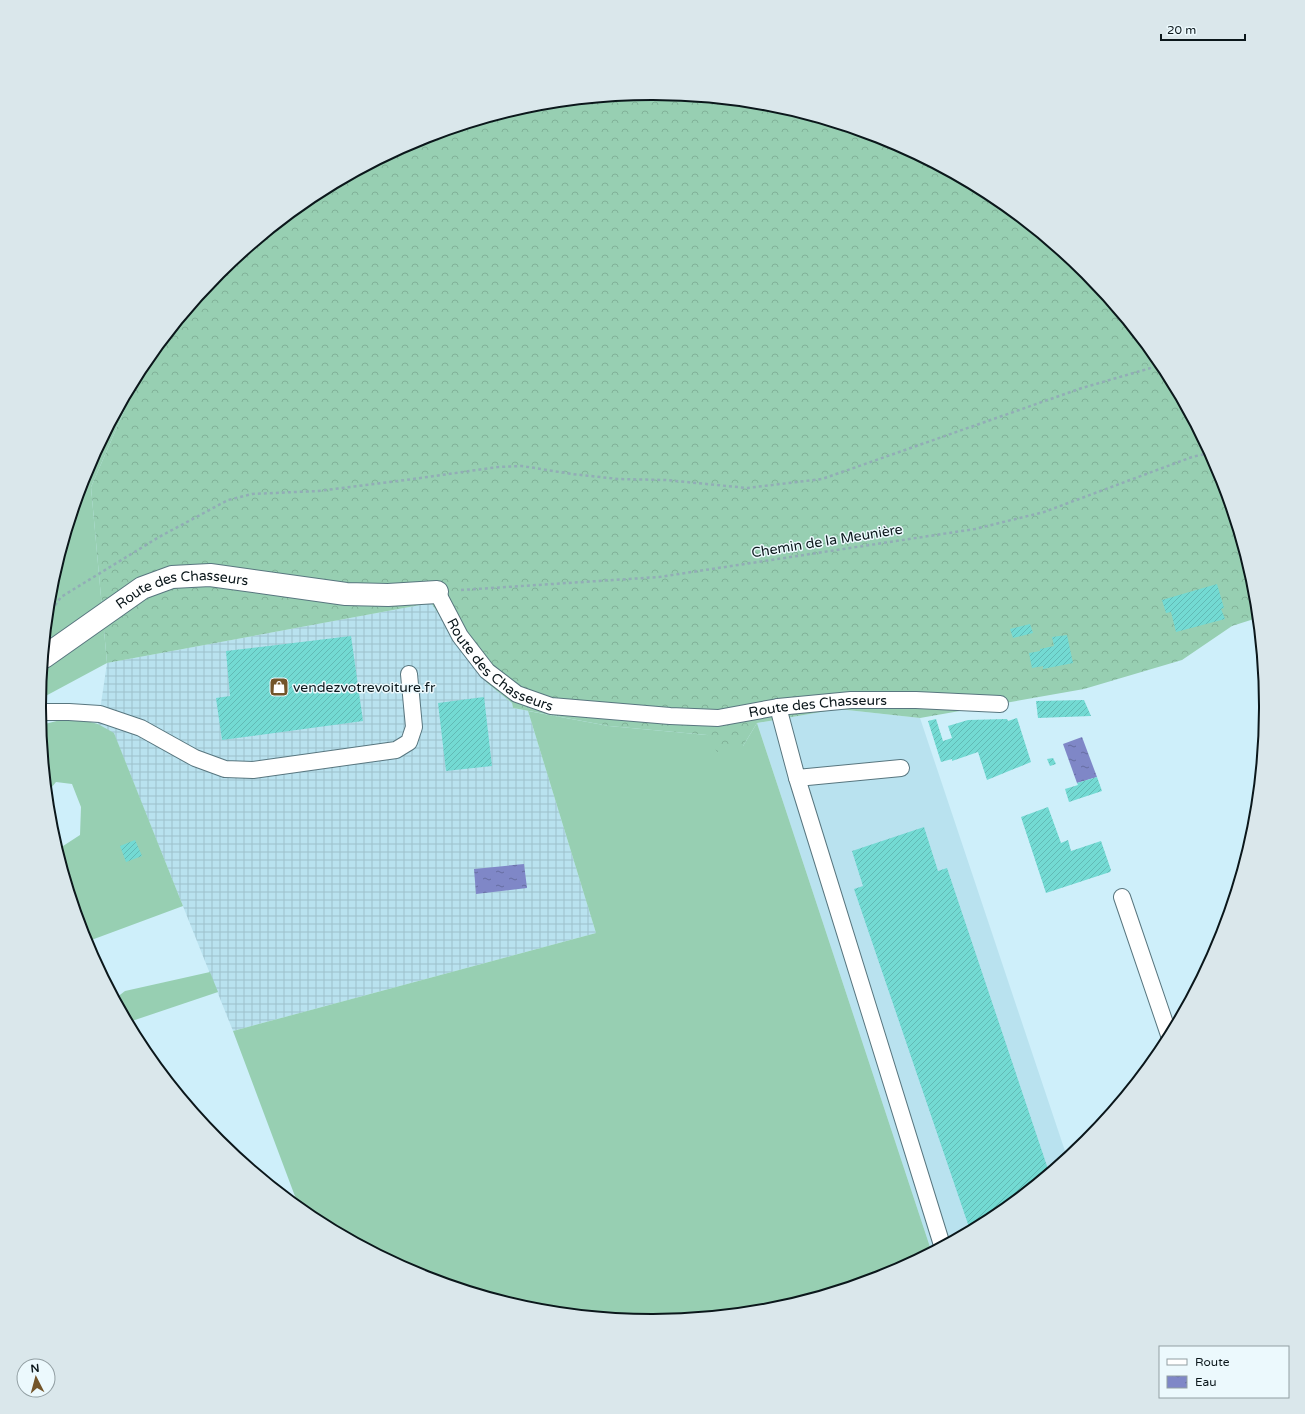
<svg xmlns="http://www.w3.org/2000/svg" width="1305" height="1414" viewBox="0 0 1305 1414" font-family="'Varela Round',sans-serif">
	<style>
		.built { fill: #b9e2ef }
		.industrial { fill: url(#industrial-grid) }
		.grass { fill: #97cfb2 }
		.forest { fill: url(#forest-crowns) }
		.water { fill: url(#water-ripples) }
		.building { fill: url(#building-hatch) }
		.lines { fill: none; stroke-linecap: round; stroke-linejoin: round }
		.service-casing { stroke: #58767f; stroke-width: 18 }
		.minor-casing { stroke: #58767f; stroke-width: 24 }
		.path { stroke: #92adb6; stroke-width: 2.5; stroke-dasharray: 3 3; stroke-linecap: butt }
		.service { stroke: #fff; stroke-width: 16 }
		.minor { stroke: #fff; stroke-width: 22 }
		.labels { text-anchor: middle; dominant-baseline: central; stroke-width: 3; stroke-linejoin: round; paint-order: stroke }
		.street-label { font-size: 14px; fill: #0b171b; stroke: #ecf9fd }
		.poi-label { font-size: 14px; fill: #0b171b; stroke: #ecf9fd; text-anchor: start }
		.rim { fill: none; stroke: #0b171b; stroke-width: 2 }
	</style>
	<defs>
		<pattern id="industrial-grid" width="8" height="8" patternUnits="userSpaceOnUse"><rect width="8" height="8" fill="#b9e2ef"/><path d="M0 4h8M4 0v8" fill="none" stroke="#9ec1cc"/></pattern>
		<pattern id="forest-crowns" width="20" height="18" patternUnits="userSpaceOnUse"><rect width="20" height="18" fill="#97cfb2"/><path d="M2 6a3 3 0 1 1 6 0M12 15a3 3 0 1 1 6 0" fill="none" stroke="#81b198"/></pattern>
		<pattern id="water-ripples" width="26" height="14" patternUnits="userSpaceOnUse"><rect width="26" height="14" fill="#7f87c7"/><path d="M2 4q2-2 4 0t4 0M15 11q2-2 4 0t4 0" fill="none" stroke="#666da1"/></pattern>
		<pattern id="building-hatch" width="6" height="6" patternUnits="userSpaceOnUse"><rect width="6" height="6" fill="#73dad3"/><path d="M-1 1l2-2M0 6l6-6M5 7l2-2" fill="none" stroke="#62bab5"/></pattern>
	</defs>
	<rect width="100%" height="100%" fill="#ceeffa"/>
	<polygon class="built" points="838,709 920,718 1067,1157 993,1217 931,1250 757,723"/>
	<polygon class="industrial" points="431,603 487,683 512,703 513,708 528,711 596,933 233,1031 114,734 98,724 107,663"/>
	<g class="grass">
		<polygon points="144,365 91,487 107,663 40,699 51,587 86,472"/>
		<polygon points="528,711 609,726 707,735 743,746 757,723 931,1250 887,1274 772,1309 652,1320 533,1309 418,1274 311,1217 299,1207 233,1031 596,933"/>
		<polygon points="72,717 98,724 114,733 183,906 86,942 57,848 60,848 80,835 81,807 72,784 56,782 47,793 41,728 45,724"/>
		<polygon points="210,972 218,992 129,1022 116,998 125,991"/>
	</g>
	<polygon class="forest" points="653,94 772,105 887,140 994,197 1086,273 1163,366 1219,472 1254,588 1257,618 1232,626 1182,660 1084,689 920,718 838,709 757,723 743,746 717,752 707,735 609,726 513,708 512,703 487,683 431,603 107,663 91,487 144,365 219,273 312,197 418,140 533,105"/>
	<g class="water">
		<polygon points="1082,737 1097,777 1077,783 1063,744"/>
		<polygon points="524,864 527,888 476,894 474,869"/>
	</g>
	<g class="building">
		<polygon points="1217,584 1224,608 1221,609 1225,619 1176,632 1171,612 1166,613 1162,600"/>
		<polygon points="1030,624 1033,633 1013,638 1010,629"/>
		<polygon points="1067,635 1073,663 1043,669 1043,666 1032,668 1029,653 1040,651 1040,649 1054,646 1052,637"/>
		<polygon points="351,636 363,721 222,740 216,698 230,696 226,651"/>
		<polygon points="484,697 492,766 446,771 438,703"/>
		<polygon points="1084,700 1091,716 1038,718 1036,701"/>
		<polygon points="1017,718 1031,762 987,780 978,752 952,761 952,759 941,762 928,721 936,719 943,741 952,738 948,726 968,720 1007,719 1008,721"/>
		<polygon points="1053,758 1056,764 1050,766 1047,759"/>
		<polygon points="1097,777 1102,791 1069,802 1065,789 1078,785 1077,783"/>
		<polygon points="1048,807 1061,843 1068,840 1071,851 1101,841 1111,870 1110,872 1046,893 1021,817"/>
		<polygon points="924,827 938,871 947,868 1049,1172 993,1217 970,1230 854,889 863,886 852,851"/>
		<polygon points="135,840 142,856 126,862 120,846"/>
	</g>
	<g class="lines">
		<g class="service-casing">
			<g id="service">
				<path id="s1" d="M437,592l23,44 27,35 30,23 34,12 119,10 48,2 60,-11 73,-7h65l84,4"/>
				<polyline points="778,707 797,778 901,768"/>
				<polyline points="40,712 69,712 100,714 141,728 195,758 225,769 253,770 396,750 409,742 414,727 409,674"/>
				<polyline points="797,778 942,1245"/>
				<polyline points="1122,897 1169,1035"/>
			</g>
		</g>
		<g class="minor-casing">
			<g id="minor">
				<path id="s2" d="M44,657l98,-69 30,-11 38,-2 136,19 42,1 49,-3"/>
			</g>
		</g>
		<g class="path">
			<polyline points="461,590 659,577 975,529 1044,512 1192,457 1209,453"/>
			<polyline points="48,615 61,597 159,537 228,500 252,494 318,491 406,480 498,467 522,466 572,474 618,479 666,480 747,488 822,479 1082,388 1161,365"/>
		</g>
		<use href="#service" class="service"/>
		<use href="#minor" class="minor"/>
	</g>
	<defs>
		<g id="shop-square" transform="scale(1)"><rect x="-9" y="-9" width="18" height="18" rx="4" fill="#73552a" stroke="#ecf9fd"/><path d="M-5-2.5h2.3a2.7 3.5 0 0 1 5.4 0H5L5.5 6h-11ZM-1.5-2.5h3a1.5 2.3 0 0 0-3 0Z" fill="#fff"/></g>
	</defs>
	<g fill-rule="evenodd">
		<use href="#shop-square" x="279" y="687"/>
	</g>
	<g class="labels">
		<g class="street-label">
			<text transform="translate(827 541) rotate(-9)">Chemin de la Meunière</text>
			<text stroke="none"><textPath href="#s2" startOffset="159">Route des Chasseurs</textPath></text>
			<text stroke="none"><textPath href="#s1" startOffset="100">Route des Chasseurs</textPath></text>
			<text stroke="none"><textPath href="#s1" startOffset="436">Route des Chasseurs</textPath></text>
		</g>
		<g class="poi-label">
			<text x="293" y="687">vendezvotrevoiture.fr</text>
		</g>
	</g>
	<path d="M0 0H1305V1414H0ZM652 100H653A606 606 0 0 1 1259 706V708A606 606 0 0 1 653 1314H652A606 606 0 0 1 46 708V706A606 606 0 0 1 652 100Z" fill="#dae7eb" fill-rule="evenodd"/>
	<path class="rim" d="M652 100H653A606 606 0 0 1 1259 706V708A606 606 0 0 1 653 1314H652A606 606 0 0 1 46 708V706A606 606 0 0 1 652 100Z"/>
	<rect x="1159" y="1346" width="130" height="52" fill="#ecf9fd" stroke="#929fa3"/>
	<rect x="1167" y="1359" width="20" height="6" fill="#ffffff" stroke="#929fa3"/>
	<text x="1195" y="1366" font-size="12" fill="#0b171b">Route</text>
	<rect x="1167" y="1376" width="20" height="12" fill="url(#water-ripples)" stroke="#929fa3"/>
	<text x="1195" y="1386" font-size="12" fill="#0b171b">Eau</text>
	<g transform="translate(36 1378) rotate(354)"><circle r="19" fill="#ecf9fd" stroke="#929fa3"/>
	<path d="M0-3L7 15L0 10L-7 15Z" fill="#73552a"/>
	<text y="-6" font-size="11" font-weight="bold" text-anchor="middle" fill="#0b171b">N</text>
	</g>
	<path d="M1161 34v6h84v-6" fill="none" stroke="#0b171b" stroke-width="2"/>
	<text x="1167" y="34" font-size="12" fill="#0b171b" stroke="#ecf9fd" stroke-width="3" paint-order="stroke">20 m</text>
</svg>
